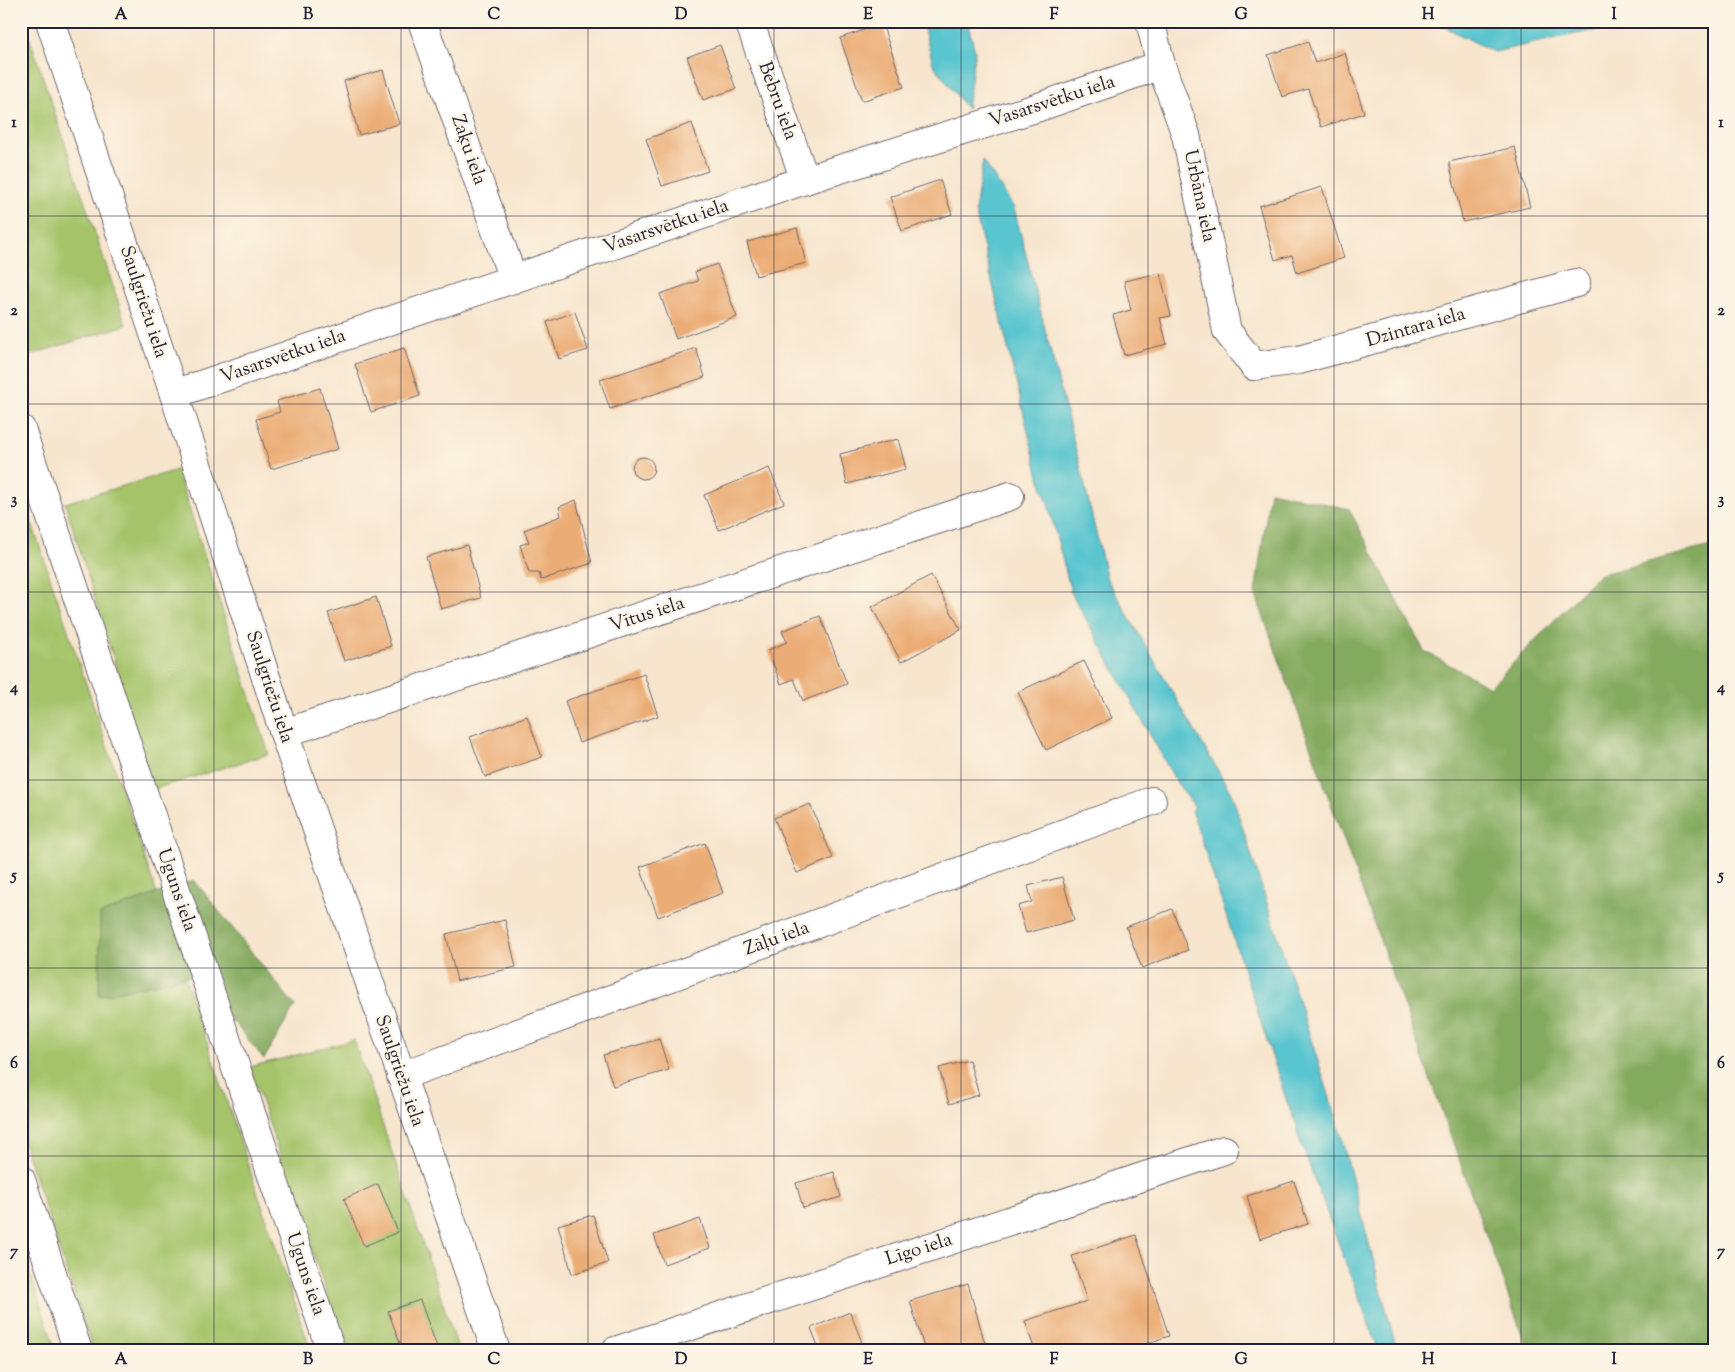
<svg xmlns="http://www.w3.org/2000/svg" width="1735" height="1372" viewBox="0 0 1735 1372" font-family="'Sorts Mill Goudy',serif">
	<style>
		.green { fill: #a5c46b; stroke: #647353 }
		.forest { fill: #84aa5f; stroke: #53664d }
		.water { fill: #58c5cf; stroke: #3d7485 }
		.building { fill: #ebac75 }
		.lines { fill: none; stroke-linecap: round; stroke-linejoin: round }
		.minor-casing { stroke: #6d666e; stroke-width: 30 }
		.minor { stroke: #fff; stroke-width: 28 }
		.grid { fill: none; stroke: #22223b; stroke-width: 1; stroke-opacity: 0.55 }
		.labels { text-anchor: middle; dominant-baseline: central; stroke-width: 4.5; stroke-linejoin: round; paint-order: stroke }
		.street-label { font-size: 19px; fill: #22223b; stroke: #fcf5e5 }
		.neatline { fill: none; stroke: #22223b; stroke-width: 2 }
		.grid-label { font-size: 16px; text-anchor: middle; font-weight: bold; fill: #22223b }
	</style>
	<rect width="100%" height="100%" fill="#fcf5e5"/>
	<filter id="ink" filterUnits="userSpaceOnUse"><feTurbulence type="fractalNoise" baseFrequency=".02" numOctaves="2"/><feDisplacementMap in="SourceGraphic" scale="10" xChannelSelector="R" yChannelSelector="G"/><feConvolveMatrix kernelMatrix="1 2 1 2 8 2 1 2 1" color-interpolation-filters="sRGB"/></filter>
	<filter id="wash" filterUnits="userSpaceOnUse"><feTurbulence type="fractalNoise" baseFrequency=".0096" numOctaves="4" result="noise"/><feDisplacementMap in="SourceGraphic" scale="20" xChannelSelector="R" yChannelSelector="G"/><feGaussianBlur stdDeviation="1.12" result="paint"/><feColorMatrix in="noise" values="0 0 0 0 0 0 0 0 0 0 0 0 0 0 0 0 0 1.4 0 .05"/><feComposite in="paint" operator="in"/></filter>
	<g filter="url(#wash)">
		<rect width="100%" height="100%" fill="#f7e5cd"/>
		<g class="green">
			<polygon points="21,21 24,21 126,325 21,358"/>
			<polygon points="177,470 269,754 154,789 65,503"/>
			<polygon points="21,491 311,1351 93,1351 21,1136"/>
			<polygon points="354,1040 459,1351 346,1351 250,1067"/>
			<polygon points="21,1246 56,1351 21,1351"/>
		</g>
		<g class="forest">
			<polygon points="1270,491 1349,509 1424,651 1490,687 1598,575 1714,545 1714,1351 1528,1351 1255,593"/>
			<polygon points="194,880 295,1006 264,1059 195,975 99,996 100,914"/>
		</g>
		<g class="water">
			<polygon points="922,21 967,21 975,51 967,109 933,64"/>
			<polygon points="1438,21 1651,21 1575,34 1494,52 1441,25"/>
			<polygon points="983,160 1014,208 1081,470 1107,579 1232,795 1336,1117 1397,1351 1379,1351 1297,1133 1297,1126 1288,1105 1192,811 1195,807 1177,783 1071,592 1048,504 1039,477 975,211"/>
		</g>
		<g id="blocks">
			<g class="building">
				<polygon points="882,24 904,87 862,101 840,38"/>
				<polygon points="1308,42 1315,63 1345,53 1364,113 1321,127 1308,89 1282,97 1268,55"/>
				<polygon points="720,45 736,89 703,100 687,57"/>
				<polygon points="383,70 399,124 359,135 344,81"/>
				<polygon points="692,123 708,171 662,186 646,139"/>
				<polygon points="1515,147 1530,207 1463,222 1449,162"/>
				<polygon points="940,180 952,214 902,231 890,197"/>
				<polygon points="1322,187 1344,258 1297,273 1292,255 1275,260 1259,206"/>
				<polygon points="797,228 806,263 756,276 747,242"/>
				<polygon points="717,264 737,317 676,339 660,294 698,281 695,272"/>
				<polygon points="1160,273 1171,316 1160,318 1167,344 1124,355 1113,315 1131,310 1124,281"/>
				<polygon points="575,312 588,350 559,359 547,322"/>
				<polygon points="404,348 420,396 371,412 355,364"/>
				<polygon points="696,348 705,377 610,409 600,380"/>
				<polygon points="320,388 338,449 271,469 256,419 280,412 277,401"/>
				<polygon points="898,439 906,469 847,484 840,454"/>
				<circle cx="643" cy="468" r="11"/>
				<polygon points="769,468 784,503 719,530 704,495"/>
				<polygon points="576,500 592,563 541,580 539,573 529,573 520,545 529,542 524,530 561,516 559,507"/>
				<polygon points="467,545 481,598 441,609 426,557"/>
				<polygon points="931,575 961,630 901,662 872,607"/>
				<polygon points="376,597 391,646 344,661 328,613"/>
				<polygon points="820,616 847,684 803,701 794,679 781,684 768,650 787,642 782,631"/>
				<polygon points="1084,661 1112,718 1046,750 1018,692"/>
				<polygon points="644,674 658,716 579,743 565,701"/>
				<polygon points="527,716 542,757 485,777 470,737"/>
				<polygon points="810,804 833,858 797,873 774,818"/>
				<polygon points="705,843 723,893 658,917 640,867"/>
				<polygon points="1062,877 1074,920 1026,933 1018,906 1032,902 1028,886"/>
				<polygon points="1172,909 1188,950 1142,968 1126,927"/>
				<polygon points="505,920 516,967 457,981 446,934"/>
				<polygon points="659,1039 669,1070 613,1086 603,1055"/>
				<polygon points="969,1060 979,1095 949,1104 939,1068"/>
				<polygon points="834,1172 841,1197 803,1208 796,1183"/>
				<polygon points="1294,1181 1308,1224 1260,1239 1247,1196"/>
				<polygon points="378,1184 398,1232 364,1246 344,1199"/>
				<polygon points="593,1215 608,1263 572,1274 558,1225"/>
				<polygon points="700,1219 710,1248 664,1264 654,1235"/>
				<polygon points="1136,1235 1169,1336 1145,1344 1148,1351 1035,1351 1025,1321 1087,1301 1072,1256"/>
				<polygon points="968,1284 986,1347 973,1351 925,1351 910,1301"/>
				<polygon points="420,1300 437,1347 426,1351 403,1351 388,1311"/>
				<polygon points="850,1312 862,1342 841,1351 820,1351 811,1328"/>
				<polygon points="745,1345 747,1351 731,1351"/>
				<polygon points="1337,1346 1339,1351 1324,1351 1324,1350"/>
			</g>
		</g>
	</g>
	<g filter="url(#ink)">
		<use href="#blocks" fill-opacity="0" stroke="#6d666e" stroke-width="1"/>
		<g class="lines">
			<g class="minor-casing">
				<g id="minor">
					<polyline points="50,21 174,394 284,733 496,1351"/>
					<polyline points="422,21 513,279"/>
					<polyline points="749,21 805,180"/>
					<polyline points="1150,21 1161,65 1186,135 1227,331 1254,366 1299,360 1576,283"/>
					<polyline points="174,394 805,180 1036,108 1161,65"/>
					<polyline points="21,429 331,1351"/>
					<polyline points="284,733 1010,496"/>
					<polyline points="401,1076 1152,801"/>
					<polyline points="21,1180 78,1351"/>
					<polyline points="615,1351 1224,1150"/>
				</g>
			</g>
			<use href="#minor" class="minor"/>
		</g>
	</g>
	<path class="grid" d="M214,21v1330M401,21v1330M588,21v1330M774,21v1330M961,21v1330M1148,21v1330M1334,21v1330M1521,21v1330M21,216h1693M21,404h1693M21,592h1693M21,780h1693M21,968h1693M21,1156h1693"/>
	<g class="labels">
		<g class="street-label">
			<text transform="translate(777 101) rotate(70)">Bebru iela</text>
			<text transform="translate(1052 102) rotate(-18)">Vasarsvētku iela</text>
			<text transform="translate(468 150) rotate(71)">Zaķu iela</text>
			<text transform="translate(1199 196) rotate(78)">Urbāna iela</text>
			<text transform="translate(666 227) rotate(-19)">Vasarsvētku iela</text>
			<text transform="translate(143 302) rotate(72)">Saulgriežu iela</text>
			<text transform="translate(1416 328) rotate(-16)">Dzintara iela</text>
			<text transform="translate(283 357) rotate(-19)">Vasarsvētku iela</text>
			<text transform="translate(647 615) rotate(-18)">Vītus iela</text>
			<text transform="translate(269 687) rotate(72)">Saulgriežu iela</text>
			<text transform="translate(176 890) rotate(71)">Uguns iela</text>
			<text transform="translate(777 939) rotate(-20)">Zāļu iela</text>
			<text transform="translate(399 1071) rotate(71)">Saulgriežu iela</text>
			<text transform="translate(919 1250) rotate(-18)">Līgo iela</text>
			<text transform="translate(305 1274) rotate(71)">Uguns iela</text>
		</g>
	</g>
	<rect width="1735" height="1372" fill="none" stroke="#fcf5e5" stroke-width="55"/>
	<rect x="28" y="28" width="1680" height="1316" class="neatline"/>
	<g class="grid-label">
		<text x="121" y="19">A</text>
		<text x="308" y="19">B</text>
		<text x="494" y="19">C</text>
		<text x="681" y="19">D</text>
		<text x="868" y="19">E</text>
		<text x="1054" y="19">F</text>
		<text x="1241" y="19">G</text>
		<text x="1428" y="19">H</text>
		<text x="1614" y="19">I</text>
		<text x="14" y="127">1</text>
		<text x="1721" y="127">1</text>
		<text x="14" y="315">2</text>
		<text x="1721" y="315">2</text>
		<text x="14" y="504">3</text>
		<text x="1721" y="504">3</text>
		<text x="14" y="692">4</text>
		<text x="1721" y="692">4</text>
		<text x="14" y="880">5</text>
		<text x="1721" y="880">5</text>
		<text x="14" y="1068">6</text>
		<text x="1721" y="1068">6</text>
		<text x="14" y="1256">7</text>
		<text x="1721" y="1256">7</text>
		<text x="121" y="1364">A</text>
		<text x="308" y="1364">B</text>
		<text x="494" y="1364">C</text>
		<text x="681" y="1364">D</text>
		<text x="868" y="1364">E</text>
		<text x="1054" y="1364">F</text>
		<text x="1241" y="1364">G</text>
		<text x="1428" y="1364">H</text>
		<text x="1614" y="1364">I</text>
	</g>
</svg>
